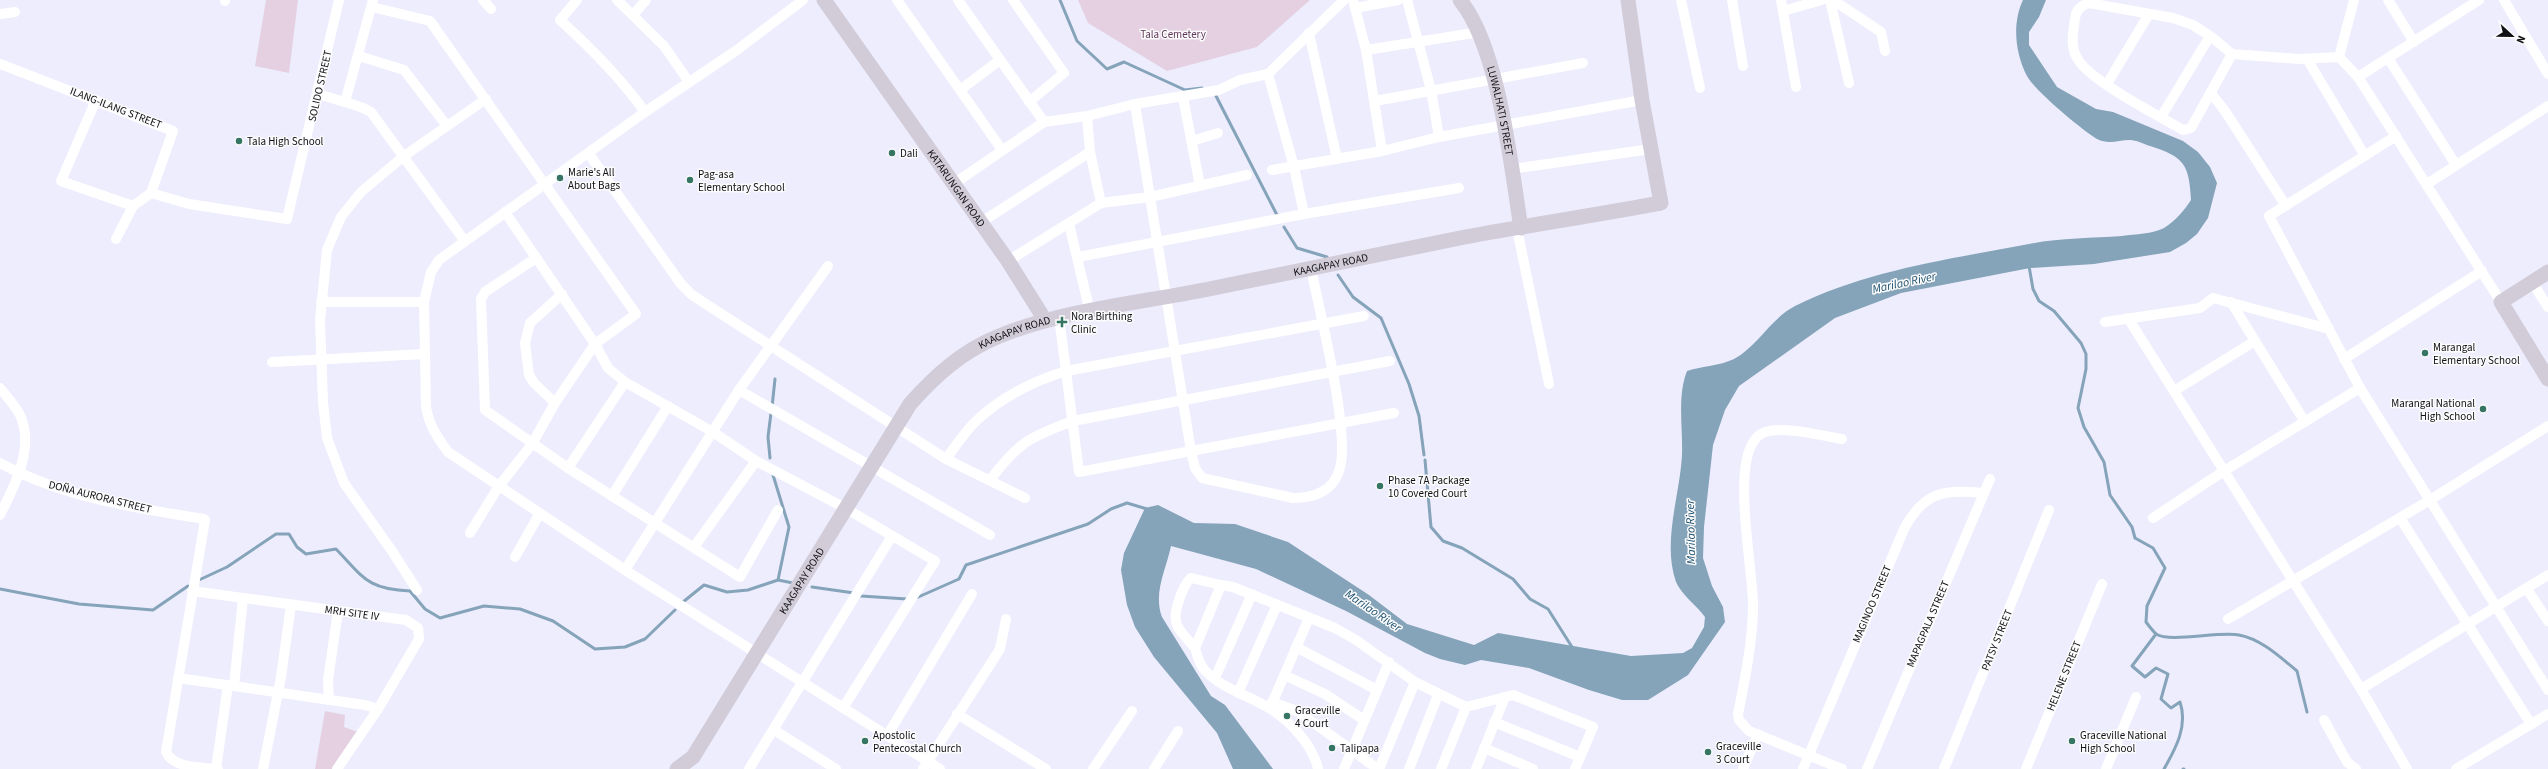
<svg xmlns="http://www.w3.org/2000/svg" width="2548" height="769" viewBox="0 0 2548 769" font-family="'Source Sans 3',sans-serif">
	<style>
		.green { fill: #e4d0e1 }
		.water { fill: #85a3b9 }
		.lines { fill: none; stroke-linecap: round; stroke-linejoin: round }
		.stream { stroke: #85a3b9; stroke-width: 3 }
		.street { stroke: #fff; stroke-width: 10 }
		.secondary { stroke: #d2ccd9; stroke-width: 15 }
		.poi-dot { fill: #367563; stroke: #fcfcfc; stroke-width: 1.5 }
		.labels { text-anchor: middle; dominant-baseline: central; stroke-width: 3; stroke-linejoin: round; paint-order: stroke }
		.park-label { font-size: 11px; fill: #60395c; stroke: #fcfcfc }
		.street-label { font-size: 11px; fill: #101015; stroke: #fcfcfc }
		.poi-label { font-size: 11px; fill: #101015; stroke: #fcfcfc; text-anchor: start }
		.water-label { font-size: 12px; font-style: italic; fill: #1b4f6f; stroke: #fcfcfc }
	</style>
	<rect width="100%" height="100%" fill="#ededfe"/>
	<g class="green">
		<polygon points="266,0 298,0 289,73 255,66"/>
		<polygon points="1078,0 1310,0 1257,47 1167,71 1088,23"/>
		<polygon points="325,711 345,715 344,727 358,732 334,769 315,769"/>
	</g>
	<path class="water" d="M2023,0h23l-7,17 -10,15v13l28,42 39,22 17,3 70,29 15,11 12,15 7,16 -9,35 -11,16 -11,9 -16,9 -76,12 -64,4 -129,25 -66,25 -96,68 -14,24 -12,35 -9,82 -1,31 9,28 11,21 2,15 -37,53 -40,25h-26l-33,-10 -60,-22 -48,-8 -16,5 -25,-6 -15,-6 -79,-42 -90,-42 -85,-23c-5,24 -18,47 -9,71l49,79 14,9 48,64h-40l-16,-36 -63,-76 -19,-30 -8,-22 -6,-35 3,-17 21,-45 13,-3 36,18 41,1 53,18 81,53 38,29 67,21 24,-12 133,23 52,-3 9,-5 12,-21 1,-10c-8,-11 -24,-23 -29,-35 -14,-40 4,-87 6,-127 1,-27 -5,-59 5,-84 16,-5 32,-5 47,-12 24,-13 36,-40 61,-53 73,-36 155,-47 234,-62 30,-6 63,-6 93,-8 14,-2 30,-2 42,-8 11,-7 20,-17 27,-28 -2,-35 -6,-43 -41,-54 -6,-2 -14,-6 -20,-6 -12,0 -21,5 -33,-1 -15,-9 -62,-48 -70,-63 -12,-23 -15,-53 -4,-76z"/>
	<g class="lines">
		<g class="stream">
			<polyline points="1060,0 1077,41 1107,69 1124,62 1185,90 1202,88"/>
			<polyline points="1215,94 1277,215"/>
			<polyline points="1284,227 1297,248 1327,257"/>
			<path d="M2029,266l4,23 6,12 15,10 27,32 5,11v15l-8,39 6,19 20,35 6,33 22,32 3,11 18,10 12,20 -18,38 -1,16c3,4 7,9 10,12 14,9 63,-3 83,1 22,4 41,22 58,36l10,41"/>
			<polyline points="1338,275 1353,297 1381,318 1409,384 1419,416 1424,455"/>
			<polyline points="772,407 775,379"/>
			<polyline points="770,458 768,437 771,413"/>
			<polyline points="1425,460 1431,527 1443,541 1462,548 1513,579 1530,599 1548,609 1572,647"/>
			<polyline points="773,475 789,527 778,580"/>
			<path d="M199,580l28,-13 49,-33h13l8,13 9,7 30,-5c28,29 31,40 74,42l15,18 15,9 44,-12 36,3 33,12 42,28 30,-2 20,-8 30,-29"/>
			<polyline points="812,587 854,593"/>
			<polyline points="0,589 79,604 153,610 188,586"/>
			<polyline points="861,596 907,599"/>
			<polyline points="916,598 959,579 966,565 1088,524 1111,509 1127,503 1147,509"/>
			<polyline points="683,602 704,585 727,592 748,590 778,580 793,583"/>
			<path d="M2156,634l-24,32 13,11 11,-9 12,6 -7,25 10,9 9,-6c8,24 -4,46 -16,67"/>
			<polyline points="2183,769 2184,769"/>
		</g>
		<g class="street">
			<polyline points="483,0 491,9"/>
			<path d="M577,0l-17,20c32,29 60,57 85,92"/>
			<polyline points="617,0 664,46 689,82"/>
			<path d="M803,0l-66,50 -92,62 -206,148 -8,12 -7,30 2,105c3,18 11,30 22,45l177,118 315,199"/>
			<polyline points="897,0 1002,150"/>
			<polyline points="958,0 1044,122"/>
			<polyline points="1013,0 1064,73 1029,102"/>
			<polyline points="1353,0 1366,50 1382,151"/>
			<polyline points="1407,0 1431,90 1439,137"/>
			<polyline points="1681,0 1700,88"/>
			<polyline points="1732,0 1743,66"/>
			<polyline points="1781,0 1796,87"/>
			<polyline points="1830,0 1849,83"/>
			<polyline points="1833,0 1881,32 1885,51"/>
			<polyline points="2388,0 2414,42"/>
			<polyline points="2504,0 2548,74"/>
			<polyline points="225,1 225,0"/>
			<polyline points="372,7 430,21 636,314 595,344 555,403 532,444 499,486 470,533"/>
			<polyline points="1355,8 1398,0"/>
			<polyline points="1783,11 1822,0"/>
			<polyline points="0,14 15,12"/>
			<polyline points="633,15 646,0"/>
			<polyline points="1309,33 1337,159"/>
			<polyline points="1366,50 1480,32"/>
			<path d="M2232,54l-41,74 -8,2c-24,-14 -90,-48 -104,-69 -8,-11 -7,-23 -5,-35 1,-13 3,-19 15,-23l84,15 20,7 20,13 19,16 66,5 41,-2"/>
			<polyline points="359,56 404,70 447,126"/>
			<polyline points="2339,57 2358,77 2501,302"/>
			<polyline points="2339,57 2354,0"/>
			<polyline points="2388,58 2456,165"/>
			<polyline points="2307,59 2365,156"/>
			<polyline points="0,64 173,131 151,193"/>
			<polyline points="1268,74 1294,167 1304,214"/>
			<polyline points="2358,77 2479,0"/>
			<polyline points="2107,84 2149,14"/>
			<polyline points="960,90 1000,60"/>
			<polyline points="2211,93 2225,111 2286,206"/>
			<polyline points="318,94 361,107 371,112 464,240"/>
			<polyline points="1183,97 1200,186"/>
			<polyline points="96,100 61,181 133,206"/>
			<polyline points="1375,101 1583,63"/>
			<polyline points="345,102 373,0"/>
			<path d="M1135,104l56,347 4,17 7,10 91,20c20,0 39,-6 46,-27 13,-33 -20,-162 -28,-202"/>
			<polyline points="1087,116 1090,152 1101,203"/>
			<polyline points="2161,117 2210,36"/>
			<polyline points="2396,136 2269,216 2360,388 2548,690"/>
			<polyline points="1192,141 1218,133"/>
			<polyline points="589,154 681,284 692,295 946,459 1025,498"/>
			<polyline points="1512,169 1651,149"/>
			<polyline points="1272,170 1382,151 1439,137 1642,100"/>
			<polyline points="2427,184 2548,106"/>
			<polyline points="952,185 1044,122 1087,116 1135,104 1219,90 1240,80 1268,74 1344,0"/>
			<polyline points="151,193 189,204 287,219 339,0"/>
			<polyline points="505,212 595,344 608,368 625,382 713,432 756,461 845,508 935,561 843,708"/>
			<polyline points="980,223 1090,152"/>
			<polyline points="1069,224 1090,312"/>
			<polyline points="1517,229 1549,384"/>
			<polyline points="116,239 133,206 151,193"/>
			<polyline points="1078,257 1304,214 1459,188"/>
			<polyline points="536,258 485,292 481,299 485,410 568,468 740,577 778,510"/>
			<polyline points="1008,261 1101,203 1150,197 1247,175"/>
			<polyline points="2532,282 2548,307"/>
			<polyline points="321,302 424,302"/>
			<polyline points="2231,302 2305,422"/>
			<polyline points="1059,317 1079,472 1394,413"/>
			<polyline points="2128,318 2361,689 2407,769"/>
			<polyline points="2105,322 2200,308 2213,298 2329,329"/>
			<polyline points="2344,359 2482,271"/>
			<polyline points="272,362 425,354"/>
			<path d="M0,388c7,9 15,17 20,27 15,33 -6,72 -20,100"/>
			<polyline points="739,390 990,535"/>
			<polyline points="2174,391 2255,341"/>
			<polyline points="555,403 534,383 529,375 525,343 530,323 562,294"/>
			<path d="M1842,439c-18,-3 -64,-15 -81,-5 -34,20 -6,140 -8,176 -1,35 -8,69 -15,104l1,6 10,11 93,38"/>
			<path d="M946,459c9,-12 18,-26 29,-37 25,-24 59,-41 91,-51l298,-55"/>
			<path d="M0,463c62,34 135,45 204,56"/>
			<polyline points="568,468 625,382"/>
			<path d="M990,480c28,-37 39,-43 83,-59l317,-60"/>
			<polyline points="612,496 668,406"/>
			<polyline points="2153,518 2224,471 2360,388"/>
			<polyline points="2400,518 2531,724"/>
			<path d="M205,520l-39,232c8,17 35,15 52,17"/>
			<polyline points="694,547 756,461"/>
			<polyline points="515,557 540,513"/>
			<polyline points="625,570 739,390 828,266"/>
			<polyline points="2527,589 2548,621"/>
			<polyline points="417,590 392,551 344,483 327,438 323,402 320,321 327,250 341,217 361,192 404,156 486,99"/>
			<polyline points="192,591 406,620 418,628 419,639 378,709 337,769"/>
			<polyline points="2228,619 2430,500 2548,426"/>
			<polyline points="1296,647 1377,690"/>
			<path d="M1195,648c-18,-21 -25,-23 -15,-51 3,-7 5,-14 11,-19l30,7"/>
			<polyline points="1284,675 1325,694 1364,720"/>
			<polyline points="178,678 365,705 378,709"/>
			<polyline points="1215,678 1252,594"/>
			<polyline points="234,686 243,598"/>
			<polyline points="2361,689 2548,575"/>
			<polyline points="1238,693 1277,605"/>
			<polyline points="329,700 328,680 338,611"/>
			<polyline points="1272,702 1297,711 1378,769"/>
			<polyline points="1270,708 1309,618"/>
			<polyline points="957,714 1046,769"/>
			<polyline points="2324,720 2347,762 2356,769"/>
			<polyline points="1494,722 1580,757"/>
			<polyline points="774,730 836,769"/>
			<polyline points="887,736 972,594"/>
			<polyline points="1484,748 1533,769"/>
			<polyline points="216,769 228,685"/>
			<polyline points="263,769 281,677 291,605"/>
			<polyline points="749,769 892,536"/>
			<polyline points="923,769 1000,649 1006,619"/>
			<polyline points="1093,769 1132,711"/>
			<polyline points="1154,769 1178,731"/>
			<path d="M1318,769c-5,-24 -28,-48 -49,-61 -21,-13 -50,-20 -66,-40 -4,-5 -6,-13 -8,-20l26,-63 12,2 102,41 21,12 59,42 51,25 47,-12 80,32 -18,42"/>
			<polyline points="1344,769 1389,662"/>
			<polyline points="1379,769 1415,682"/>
			<polyline points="1409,769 1438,695"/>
			<polyline points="1441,769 1466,707"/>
			<polyline points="1476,769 1505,697"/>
			<polyline points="1743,769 1758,734"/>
			<path d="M1803,769l101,-240c20,-37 39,-40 80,-36"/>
			<polyline points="1867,769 1990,479"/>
			<polyline points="1944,769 2049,510"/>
			<polyline points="2026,769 2102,584"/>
			<polyline points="2106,769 2136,697"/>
			<polyline points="2456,769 2548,714"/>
		</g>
		<g class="secondary">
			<path id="s1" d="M824,0l184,261 37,59"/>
			<path id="s2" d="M1460,0c39,48 51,166 61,228"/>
			<polyline points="2548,272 2501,302 2548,379"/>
			<path id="s3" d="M677,769l16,-12 217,-353c25,-28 51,-52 87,-67 64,-27 143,-34 212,-48 86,-17 171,-35 256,-52 65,-12 131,-22 196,-34l-19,-103 -14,-100"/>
		</g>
	</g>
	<g class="poi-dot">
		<circle cx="239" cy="141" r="4"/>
		<circle cx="892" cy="153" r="4"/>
		<circle cx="560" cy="178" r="4"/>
		<circle cx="690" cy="180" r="4"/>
		<path d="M1060 316h4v4h4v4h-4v4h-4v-4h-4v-4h4z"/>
		<circle cx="2425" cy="353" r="4"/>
		<circle cx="2483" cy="409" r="4"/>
		<circle cx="1380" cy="486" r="4"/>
		<circle cx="1287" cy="716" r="4"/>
		<circle cx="865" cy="741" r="4"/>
		<circle cx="2072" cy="741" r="4"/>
		<circle cx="1332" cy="748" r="4"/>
		<circle cx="1708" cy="752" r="4"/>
	</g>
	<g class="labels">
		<g class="park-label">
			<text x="1173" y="34">Tala Cemetery</text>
		</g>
		<g class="street-label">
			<text transform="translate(320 86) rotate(-77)">SOLIDO STREET</text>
			<text transform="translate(116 108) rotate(21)">ILANG-ILANG STREET</text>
			<text stroke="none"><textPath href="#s2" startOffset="119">LUWALHATI STREET</textPath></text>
			<text stroke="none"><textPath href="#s1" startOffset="230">KATARUNGAN ROAD</textPath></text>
			<text stroke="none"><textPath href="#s3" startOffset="887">KAAGAPAY ROAD</textPath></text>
			<text stroke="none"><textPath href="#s3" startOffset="563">KAAGAPAY ROAD</textPath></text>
			<text transform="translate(100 497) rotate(14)">DOÑA AURORA STREET</text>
			<text stroke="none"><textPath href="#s3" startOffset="227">KAAGAPAY ROAD</textPath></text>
			<text transform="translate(1872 604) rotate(-67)">MAGINOO STREET</text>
			<text transform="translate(352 613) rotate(8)">MRH SITE IV</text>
			<text transform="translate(1928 624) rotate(-67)">MAPAGPALA STREET</text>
			<text transform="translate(1997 640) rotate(-68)">PATSY STREET</text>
			<text transform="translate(2064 676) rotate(-68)">HELENE STREET</text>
		</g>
		<g class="poi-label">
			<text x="247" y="141">Tala High School</text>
			<text x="900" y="153">Dali</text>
			<text x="568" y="172">Marie's All<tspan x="568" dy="13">About Bags</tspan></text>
			<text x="698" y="174">Pag-asa<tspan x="698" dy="13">Elementary School</tspan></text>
			<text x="1071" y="316">Nora Birthing<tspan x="1071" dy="13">Clinic</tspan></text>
			<text x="2433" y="347">Marangal<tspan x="2433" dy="13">Elementary School</tspan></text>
			<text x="2475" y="403" text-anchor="end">Marangal National<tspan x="2475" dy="13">High School</tspan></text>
			<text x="1388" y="480">Phase 7A Package<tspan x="1388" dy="13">10 Covered Court</tspan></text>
			<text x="1295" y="710">Graceville<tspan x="1295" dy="13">4 Court</tspan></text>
			<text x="873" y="735">Apostolic<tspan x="873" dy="13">Pentecostal Church</tspan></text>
			<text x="2080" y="735">Graceville National<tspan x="2080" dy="13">High School</tspan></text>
			<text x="1716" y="746">Graceville<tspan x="1716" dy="13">3 Court</tspan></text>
			<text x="1340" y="748">Talipapa</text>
		</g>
		<g class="water-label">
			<text transform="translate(1904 283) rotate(-12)">Marilao River</text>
			<text transform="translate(1691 532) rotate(-91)">Marilao River</text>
			<text transform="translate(1373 611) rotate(34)">Marilao River</text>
		</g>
	</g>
	<g transform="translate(2512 36) rotate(112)" stroke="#fcfcfc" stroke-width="3" paint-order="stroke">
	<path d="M0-3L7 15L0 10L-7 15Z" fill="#101015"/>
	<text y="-6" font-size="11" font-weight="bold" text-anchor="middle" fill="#101015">N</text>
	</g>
</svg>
